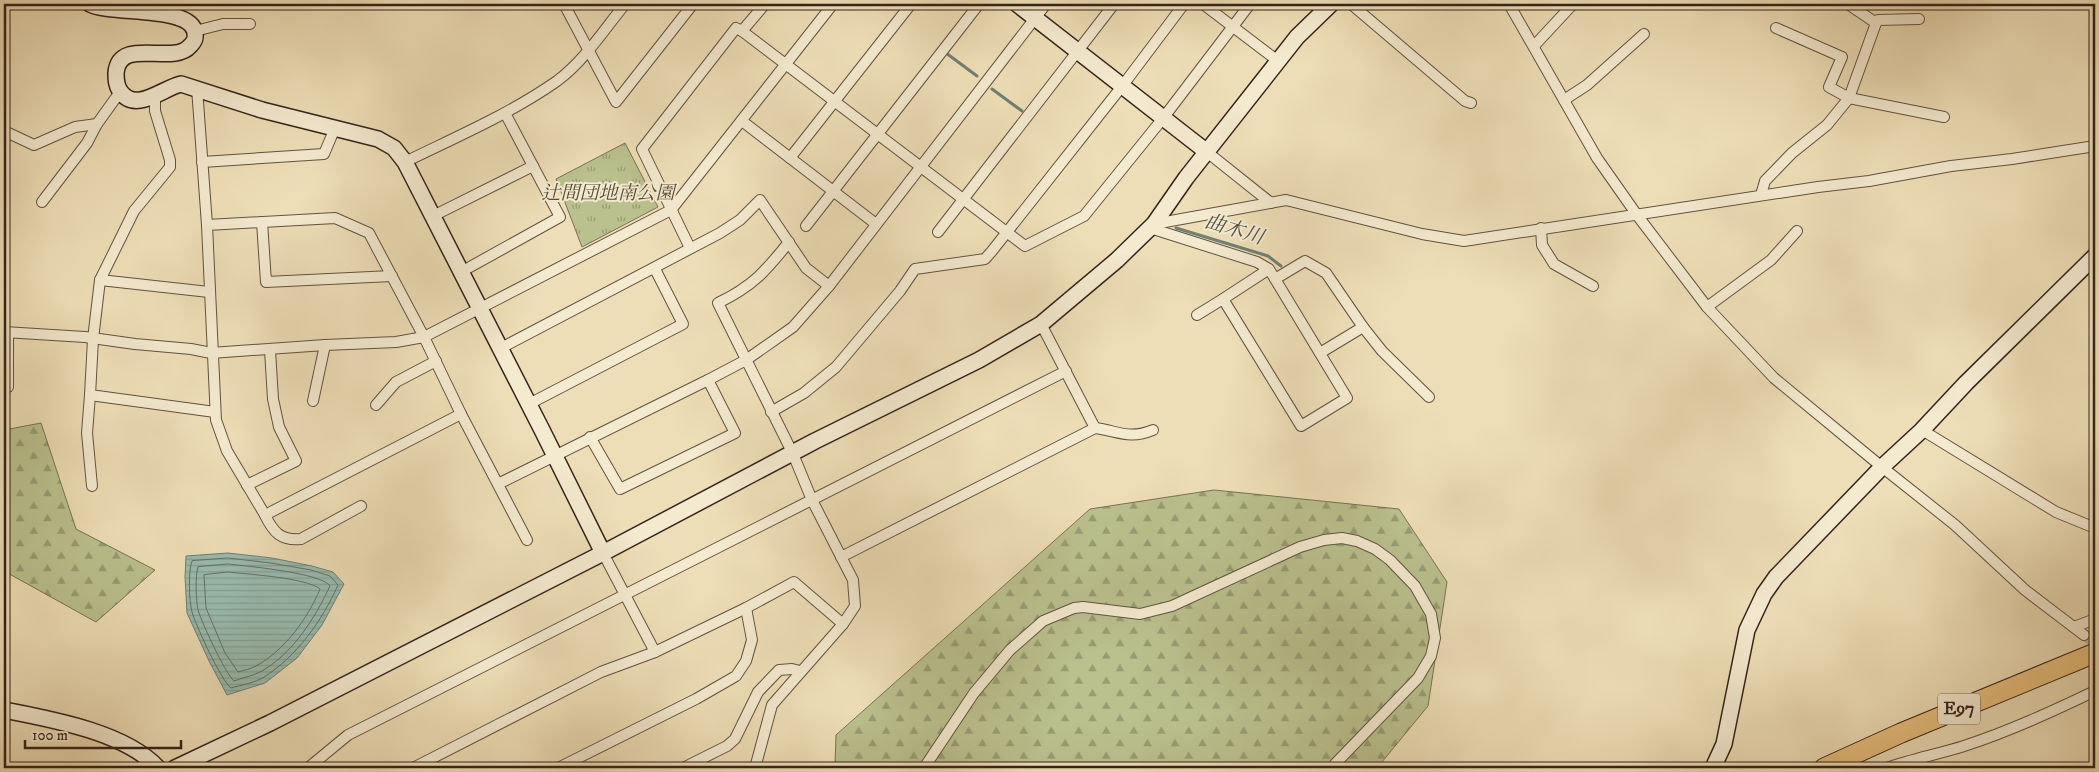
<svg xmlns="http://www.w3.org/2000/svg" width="2099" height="772" viewBox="0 0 2099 772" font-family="'IM FELL DW Pica','Noto Serif JP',serif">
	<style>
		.forest { fill: url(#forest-firs); stroke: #777254 }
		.park { fill: url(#park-tufts); stroke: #777254 }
		.water { fill: url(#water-rules); stroke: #717f74 }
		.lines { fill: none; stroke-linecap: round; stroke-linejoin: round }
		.shore { stroke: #667065; stroke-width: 1 }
		.stream { stroke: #717f74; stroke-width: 3 }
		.street-tunnel { stroke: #c9b998; stroke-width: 10; stroke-dasharray: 10 5; stroke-linecap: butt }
		.street-casing { stroke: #625242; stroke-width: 12 }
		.secondary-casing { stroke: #34231b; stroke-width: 18 }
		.highway-casing { stroke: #34231b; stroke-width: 21 }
		.street { stroke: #f4ead0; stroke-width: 10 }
		.secondary { stroke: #f4ead0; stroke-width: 15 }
		.highway { stroke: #e7bf7c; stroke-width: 19 }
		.labels { text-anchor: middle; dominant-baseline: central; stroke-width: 4; stroke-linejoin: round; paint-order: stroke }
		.shield { fill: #f4ead0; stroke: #6e5f51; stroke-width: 1 }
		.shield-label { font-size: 18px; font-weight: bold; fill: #34231b }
		.park-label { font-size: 19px; font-style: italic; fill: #564a38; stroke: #f4ead0 }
		.water-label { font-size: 20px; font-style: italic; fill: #525147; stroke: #f4ead0 }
	</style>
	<defs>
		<pattern id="forest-firs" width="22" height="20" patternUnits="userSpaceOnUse" patternTransform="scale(1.25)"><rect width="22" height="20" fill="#bac18e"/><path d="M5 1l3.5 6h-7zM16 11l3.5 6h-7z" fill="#989c73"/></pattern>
		<pattern id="park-tufts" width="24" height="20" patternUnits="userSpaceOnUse" patternTransform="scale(1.25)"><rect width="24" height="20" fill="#bac18e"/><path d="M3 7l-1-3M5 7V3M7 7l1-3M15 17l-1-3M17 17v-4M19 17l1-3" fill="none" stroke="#989c73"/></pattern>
		<pattern id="water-rules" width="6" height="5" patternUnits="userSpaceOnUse" patternTransform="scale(1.25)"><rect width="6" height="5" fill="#99bcaf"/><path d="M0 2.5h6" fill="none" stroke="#84a196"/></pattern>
	</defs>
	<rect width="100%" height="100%" fill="#eedeb7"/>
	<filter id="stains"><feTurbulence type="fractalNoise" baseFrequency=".004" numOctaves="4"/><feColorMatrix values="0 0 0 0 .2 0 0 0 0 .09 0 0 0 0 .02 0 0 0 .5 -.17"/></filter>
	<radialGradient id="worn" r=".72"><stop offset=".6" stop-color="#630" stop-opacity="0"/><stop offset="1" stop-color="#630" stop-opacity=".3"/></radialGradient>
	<g class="forest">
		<polygon points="41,423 76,529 155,570 96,622 4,571 4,430"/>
		<polygon points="1214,490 1399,509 1447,582 1428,706 1377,768 835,768 836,735 1090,509"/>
	</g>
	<polygon class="park" points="625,143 658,207 582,247 556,179"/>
	<polygon class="water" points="228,553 272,558 312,566 333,572 344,584 322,625 297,658 265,683 227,695 209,661 187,613 185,577 186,556"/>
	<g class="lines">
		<g class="shore">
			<path d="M228,558l43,5 40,7 19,6 8,9c-16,36 -41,71 -74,92 -9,6 -23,8 -33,11 -10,-8 -35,-62 -39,-76 -3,-11 -4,-41 0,-51z"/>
			<path d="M228,564c18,2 94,9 102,22 -15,32 -38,69 -70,86 -8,4 -18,6 -26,9 -9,-8 -32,-58 -36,-71 -2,-9 -3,-36 0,-43z"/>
			<path d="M228,572c18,2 80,6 92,17 -12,29 -36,62 -64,77 -5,3 -12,4 -18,6l-13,-19 -19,-45 -2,-33z"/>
		</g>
		<g class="stream">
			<polyline points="946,53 977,76"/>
			<polyline points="992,89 1022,111"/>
			<polyline points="1176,228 1268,256 1281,266"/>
		</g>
		<polyline class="street-tunnel" points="2084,635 2095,644"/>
		<g class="street-casing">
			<g id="street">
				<polyline points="564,4 616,102 693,4"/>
				<polyline points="1203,4 1278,61"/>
				<polyline points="1351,4 1465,101 1471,103"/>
				<polyline points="1509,4 1597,158 1637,215 1707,307 1774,378 1882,467 1955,525 2025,590 2084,635"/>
				<polyline points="1848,4 1876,23 1849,98 1944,117"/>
				<polyline points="1876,23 1878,20 1919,19"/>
				<polyline points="195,31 223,24 250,24"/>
				<polyline points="742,31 1025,246 1084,216 1164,117 1250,4"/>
				<polyline points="1534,46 1573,4"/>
				<polyline points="197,88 207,225 216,420 227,451 265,515 461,414"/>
				<polyline points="155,97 155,111 170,160 170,167 134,211 100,280 93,339 90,395 215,412"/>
				<polyline points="1564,100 1587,85 1644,34"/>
				<polyline points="742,121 876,224"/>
				<polyline points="4,131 34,145 75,127 97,124"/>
				<polyline points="1207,152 1271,203"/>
				<polyline points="790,158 911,4"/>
				<polyline points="202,162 324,154 335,128"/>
				<path d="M405,162c51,-25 105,-48 152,-81 27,-20 47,-51 68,-77"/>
				<polyline points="1761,195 1765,181 1792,153 1827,125 1849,98 1829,87 1842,57 1776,28"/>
				<polyline points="42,202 87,143 97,124 120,92"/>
				<polyline points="433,216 533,166"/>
				<polyline points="262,222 266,282 392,276"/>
				<polyline points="1154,224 1286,200 1422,234 1464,241 1818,187 1869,181 1951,166 2012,159 2095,146"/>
				<polyline points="207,225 335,218 369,233 424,337 461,414 527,540"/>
				<polyline points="806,226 979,4"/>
				<polyline points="1150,228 1257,262 1269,269 1347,398 1301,426 1223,299 1269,269"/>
				<polyline points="1541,228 1542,245 1554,264 1593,286"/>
				<polyline points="938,232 1114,4"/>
				<polyline points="690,248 642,149 736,28 742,31 765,4"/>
				<polyline points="461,272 560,217 505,113"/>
				<polyline points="1275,279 1305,261 1326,273 1363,327 1320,353"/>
				<polyline points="100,280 209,292"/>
				<polyline points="1707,307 1771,260 1797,231"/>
				<polyline points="1197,315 1223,299"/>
				<polyline points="1363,327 1382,351 1429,397"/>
				<polyline points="4,332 85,337 135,344 191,349 211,353 325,345 396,342 424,337 671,210 833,4"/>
				<polyline points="501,348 720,233 740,220 760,200 806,268 829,286"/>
				<polyline points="8,387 8,332"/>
				<polyline points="90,395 87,433 92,486"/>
				<polyline points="313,401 325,345"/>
				<polyline points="529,404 683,324 655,269"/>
				<polyline points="376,405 396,382 436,361"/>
				<polyline points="771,412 804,393 836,367 900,291 915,269 985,259 992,251 1123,85 1184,4"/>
				<path d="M1095,428c23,3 34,12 58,2"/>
				<polyline points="1922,430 2056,512 2095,528"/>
				<polyline points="590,437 620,489 735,433 708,380"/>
				<polyline points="498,484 708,380 746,360 793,327 829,286 1046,4"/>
				<polyline points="247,485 296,461 279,427 273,399 270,350"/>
				<path d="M265,515c8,17 16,26 36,24l60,-33"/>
				<polyline points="603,553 655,652"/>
				<polyline points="841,557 1095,428 1041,324"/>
				<polyline points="2074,627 2095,619"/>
				<polyline points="308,768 348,735 1066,371"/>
				<polyline points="413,768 601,672 655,652 746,608 794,582 843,624"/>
				<polyline points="558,768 696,699 736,676 746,661 752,640 746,608"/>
				<polyline points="683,768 727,746 735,739 758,692 779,670 792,669 800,671"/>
				<path d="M755,768l17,-63 71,-81 12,-18 -2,-26 -41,-80 -19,-46 -75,-151c35,-17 47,-31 71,-61"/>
				<polyline points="924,768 974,693 1010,650 1043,621 1074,608 1083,607 1140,614 1172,606 1300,547 1324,540 1342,538 1357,541 1375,549 1390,560 1415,586 1431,614 1435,638 1431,656 1418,678 1335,764 1333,768"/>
				<path d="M1887,768c25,-9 52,-14 77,-22 46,-15 89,-35 131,-55"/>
			</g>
		</g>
		<g class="secondary-casing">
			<g id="secondary">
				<path d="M90,4c21,11 102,1 105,29 1,6 -1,9 -5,13 -17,20 -71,-10 -74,27 0,6 0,12 4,18 15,23 43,-3 61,-7l81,26 116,29 16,9 11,14 137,268 61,123"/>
				<polyline points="1017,4 1207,152"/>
				<path d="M4,710c46,9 121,22 154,58"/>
				<polyline points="175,768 270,723 603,553 815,441 979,360 1041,324 1117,260 1154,224 1186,178 1297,37 1331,4"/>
				<polyline points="1713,768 1724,744 1747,630 1764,594 1776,577 1882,467 1922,430 1966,383 2095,256"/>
			</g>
		</g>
		<g class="highway-casing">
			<polyline id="highway" points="1824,768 1901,733 2095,653"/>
		</g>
		<use href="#street" class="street"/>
		<use href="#secondary" class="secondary"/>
		<use href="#highway" class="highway"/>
	</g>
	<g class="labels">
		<rect class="shield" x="1938" y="693.5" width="42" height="31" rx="4"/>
		<g class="shield-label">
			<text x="1959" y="709">E97</text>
		</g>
		<g class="park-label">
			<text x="608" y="193">辻間団地南公園</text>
		</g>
		<g class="water-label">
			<text transform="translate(1234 230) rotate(17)">曲木川</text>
		</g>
	</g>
	<rect width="2099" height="772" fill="none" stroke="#eedeb7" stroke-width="20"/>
	<rect x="5" y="5" width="2089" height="762" fill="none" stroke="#34231b" stroke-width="2.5"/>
	<rect x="10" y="10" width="2079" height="752" fill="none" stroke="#34231b"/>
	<path d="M25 740v8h156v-8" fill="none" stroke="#34231b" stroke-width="2.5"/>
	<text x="32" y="740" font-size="15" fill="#34231b" stroke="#f4ead0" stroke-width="4" paint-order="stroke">100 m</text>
	<rect width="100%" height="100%" filter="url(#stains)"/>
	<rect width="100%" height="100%" fill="url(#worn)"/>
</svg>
